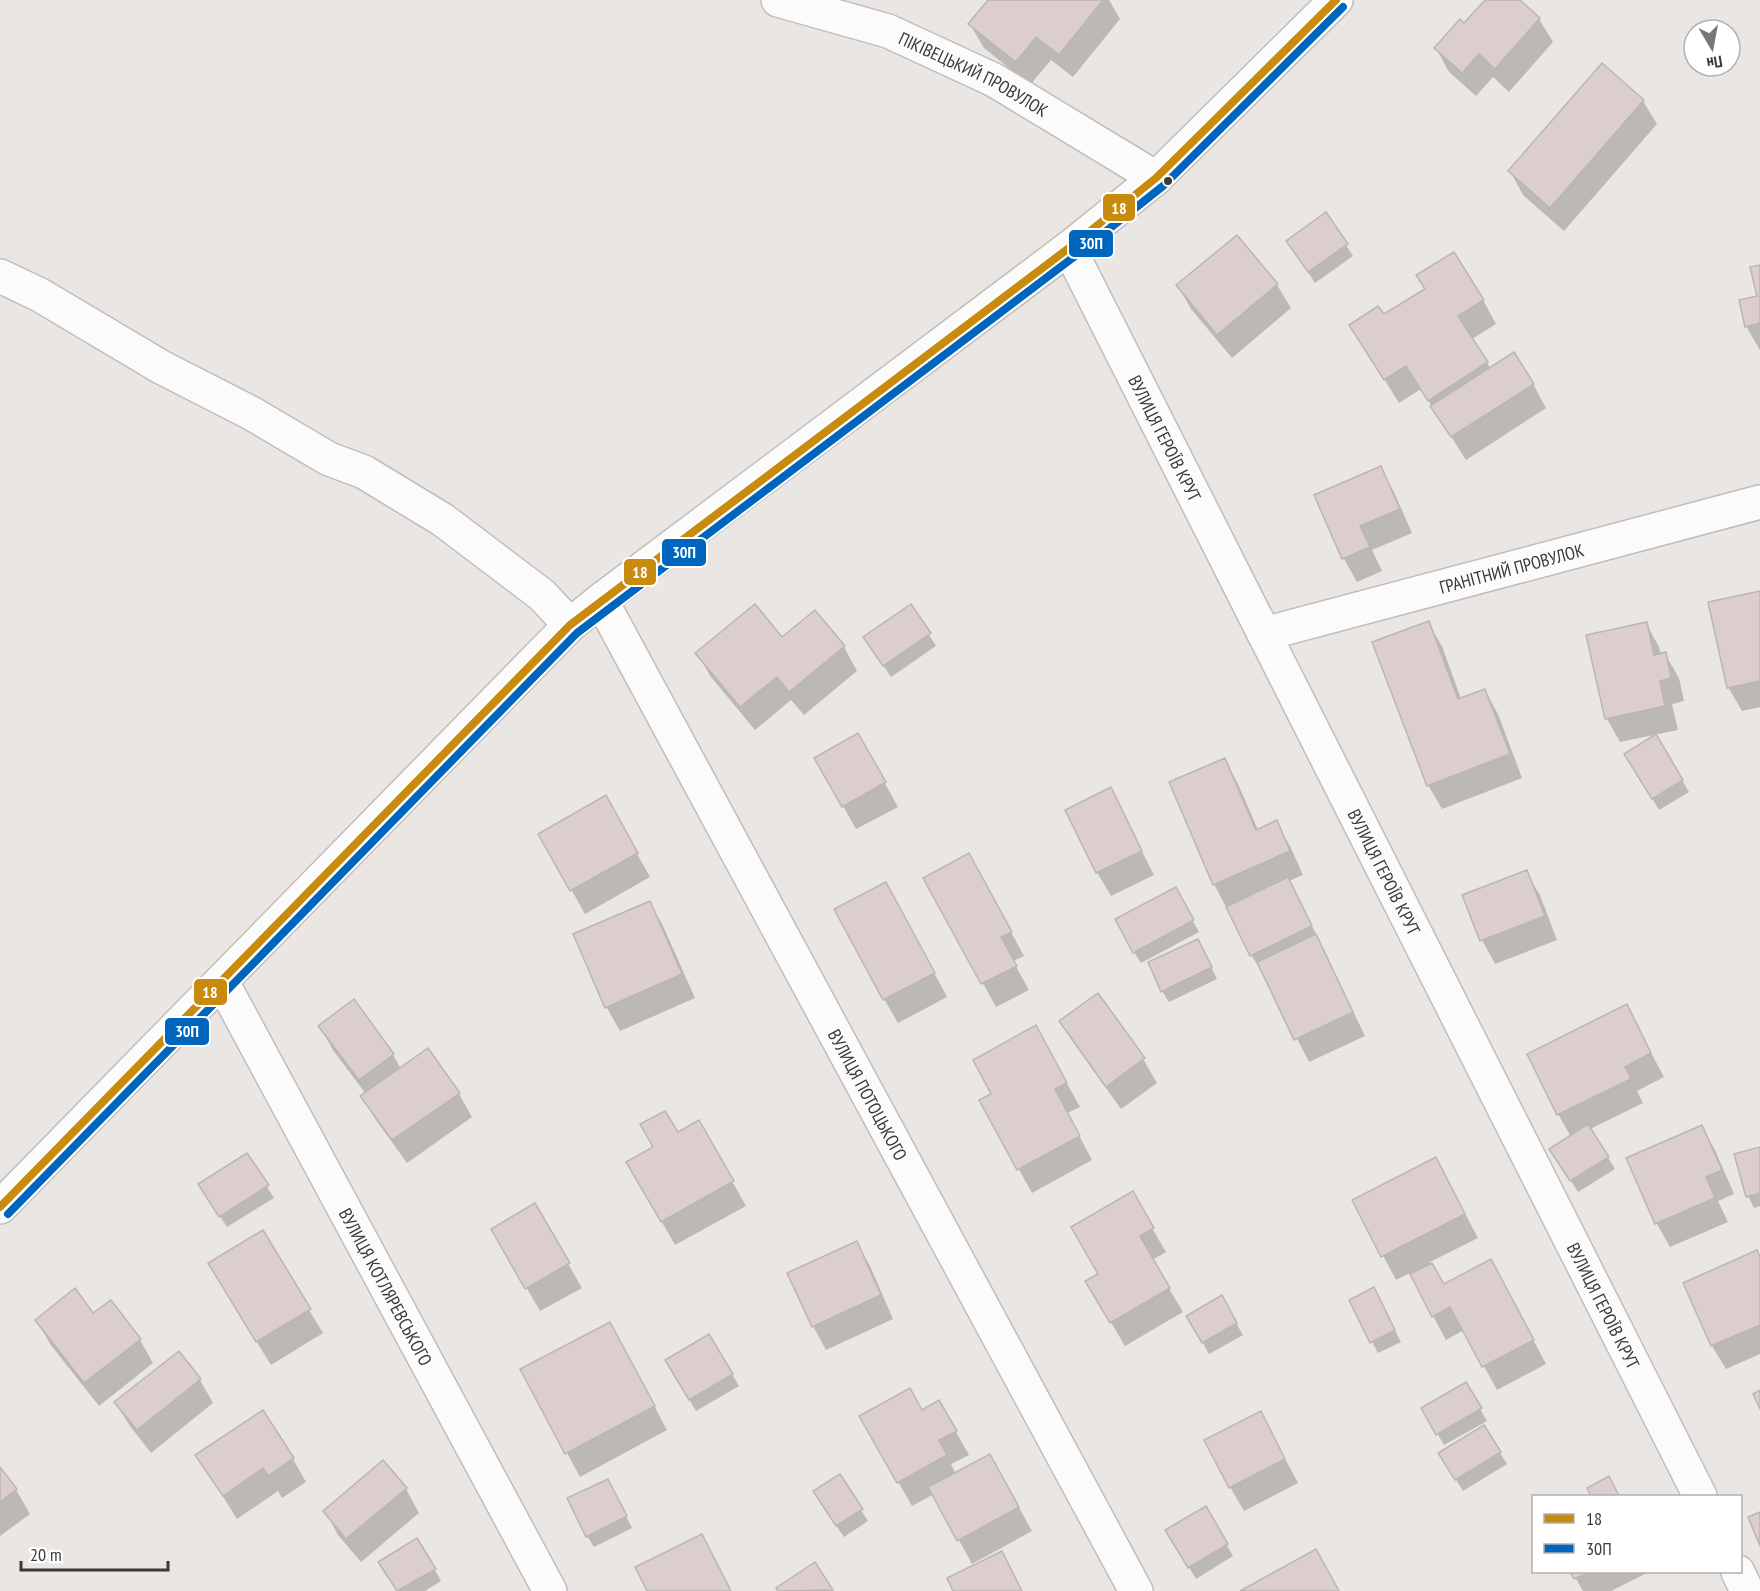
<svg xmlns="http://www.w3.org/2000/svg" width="1760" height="1591" viewBox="0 0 1760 1591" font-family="'PT Sans Narrow',sans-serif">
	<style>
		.shadow { fill: #0003 }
		.building { fill: #dbcecc; stroke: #b9b6b4; stroke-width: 1.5 }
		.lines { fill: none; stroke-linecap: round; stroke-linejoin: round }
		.street-casing { stroke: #c1bdbb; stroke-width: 36 }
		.secondary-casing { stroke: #c1bdbb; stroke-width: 36 }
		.street { stroke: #fcfbfb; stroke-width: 33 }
		.secondary { stroke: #fcfbfb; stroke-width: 33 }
		.bus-1-casing { stroke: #fff; stroke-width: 12 }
		.bus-2-casing { stroke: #fff; stroke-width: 12 }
		.bus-1 { stroke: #c88b0e; stroke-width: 8 }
		.bus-2 { stroke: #0065bd; stroke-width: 8 }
		.bus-dot { fill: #3d3938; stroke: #fff; stroke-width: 2 }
		.labels { text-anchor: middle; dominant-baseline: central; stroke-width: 5; stroke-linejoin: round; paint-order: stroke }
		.street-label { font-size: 18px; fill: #3d3938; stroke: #fff }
		.line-badge { stroke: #fff; stroke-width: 2 }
		.badge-label { font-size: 16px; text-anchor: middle; font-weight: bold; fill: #fff }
	</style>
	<rect width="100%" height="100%" fill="#eae6e3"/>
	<g class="shadow">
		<polygon points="990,0 1109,0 1120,19 1073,77 1051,60 1030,85 984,48 970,24"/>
		<polygon points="1487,0 1518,0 1539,19 1553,42 1509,92 1493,77 1476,96 1449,72 1436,48 1464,25"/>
		<polygon points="1643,101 1657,124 1564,231 1523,195 1510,171"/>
		<polygon points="1326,214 1353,256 1315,283 1288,241"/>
		<polygon points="1760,266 1760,350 1746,326 1759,297"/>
		<polygon points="1277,285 1291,308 1232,358 1191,309 1178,286"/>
		<polygon points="1426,289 1483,300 1496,324 1472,339 1491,369 1533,384 1546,408 1466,460 1421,389 1399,403 1351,326 1384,316"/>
		<polygon points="1380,468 1394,492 1412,533 1372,550 1382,571 1357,582 1344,559 1316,496"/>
		<polygon points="1760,593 1760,707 1742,711 1728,687"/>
		<polygon points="911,606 936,646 891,677 872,649"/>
		<polygon points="1428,623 1442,646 1461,699 1485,691 1498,714 1522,778 1442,809 1428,785"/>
		<polygon points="1646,623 1659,647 1661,655 1665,654 1679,678 1684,701 1672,704 1678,730 1620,742 1607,719 1588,636"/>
		<polygon points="782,639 844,647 857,671 804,715 791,700 755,730 711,677 697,653"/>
		<polygon points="858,735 898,807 856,829 816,758"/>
		<polygon points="1656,736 1689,792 1659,810 1633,766"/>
		<polygon points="1224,760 1238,784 1258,830 1276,822 1290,846 1303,875 1289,881 1301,903 1365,1036 1309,1062 1266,978 1251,955 1214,884"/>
		<polygon points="1110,789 1154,875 1111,896 1097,872"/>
		<polygon points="605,797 650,877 585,914 540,834"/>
		<polygon points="1526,872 1540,895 1557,940 1495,964 1482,940 1464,896"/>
		<polygon points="925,878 982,879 1024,956 1013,961 1029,990 996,1007"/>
		<polygon points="1175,889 1199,932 1141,963 1134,952"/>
		<polygon points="650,903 663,926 695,998 620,1031 607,1008 575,935"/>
		<polygon points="899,907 947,997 898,1023 884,999"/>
		<polygon points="1204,952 1217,979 1169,1002 1162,991"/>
		<polygon points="1626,1006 1664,1077 1637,1091 1643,1103 1590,1129 1615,1169 1578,1192 1558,1161 1571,1137 1558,1114"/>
		<polygon points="1061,1022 1143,1059 1157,1083 1121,1109 1075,1045"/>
		<polygon points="320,1026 393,1055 401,1069 459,1094 472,1117 407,1163 376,1120 362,1097 366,1094 333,1050"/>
		<polygon points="1049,1051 1080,1107 1067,1113 1092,1160 1032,1193 981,1101 993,1094"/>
		<polygon points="699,1122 746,1206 675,1245 628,1163"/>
		<polygon points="1702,1127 1715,1150 1734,1194 1718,1201 1728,1222 1670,1247 1657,1224 1628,1159"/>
		<polygon points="1760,1148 1760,1206 1754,1208 1748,1196"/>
		<polygon points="247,1155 274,1198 227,1227 207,1196"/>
		<polygon points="1449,1183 1478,1238 1430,1262 1444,1286 1504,1285 1546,1364 1497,1390 1464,1330 1446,1340 1410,1273 1396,1280 1354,1201"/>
		<polygon points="1132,1194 1166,1252 1152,1260 1183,1312 1125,1346 1087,1282 1100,1274"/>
		<polygon points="534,1205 582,1288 540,1311 493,1230"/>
		<polygon points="262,1232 323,1333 271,1365 223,1287"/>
		<polygon points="856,1243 870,1266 893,1319 826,1350 813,1326"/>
		<polygon points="1760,1259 1760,1354 1726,1369 1712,1346 1685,1284"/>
		<polygon points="1221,1297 1243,1335 1209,1354 1188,1316"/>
		<polygon points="1380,1301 1401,1342 1378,1353 1372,1342"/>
		<polygon points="93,1315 140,1340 153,1363 99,1406 50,1344 37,1320"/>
		<polygon points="709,1336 739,1386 696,1411 667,1361"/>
		<polygon points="623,1347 667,1430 580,1477 522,1370"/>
		<polygon points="200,1380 213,1403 151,1453 130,1426 116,1403"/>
		<polygon points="1466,1384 1487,1421 1444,1445 1423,1409"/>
		<polygon points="1261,1413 1298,1483 1244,1511 1230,1487"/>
		<polygon points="861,1417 952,1425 969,1455 951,1464 956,1474 1003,1479 1032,1531 972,1564 934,1494 912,1506"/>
		<polygon points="1484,1427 1507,1464 1463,1491 1447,1465"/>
		<polygon points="197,1455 293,1459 306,1482 282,1498 278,1491 237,1519"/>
		<polygon points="383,1462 406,1489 419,1513 361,1562 338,1535 325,1511"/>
		<polygon points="0,1469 16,1490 30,1514 0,1536"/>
		<polygon points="839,1476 868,1521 844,1537 821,1503"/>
		<polygon points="614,1492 632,1528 594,1547 587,1536"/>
		<polygon points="1205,1508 1233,1556 1196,1579 1167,1530"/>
		<polygon points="814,1564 832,1591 779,1591 778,1589"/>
		<polygon points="435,1570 441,1581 425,1591 398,1591 387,1574"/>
		<polygon points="1572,1572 1649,1572 1611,1591 1583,1591"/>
	</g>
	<g class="building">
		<polygon points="988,0 1103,0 1059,55 1036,37 1016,62 968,24"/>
		<polygon points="1485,0 1520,0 1540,18 1495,69 1479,54 1462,73 1434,48 1460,19 1464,23"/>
		<polygon points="1602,63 1644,100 1550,208 1508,171"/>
		<polygon points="1326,212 1348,244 1308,272 1286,241"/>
		<polygon points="1237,235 1278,284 1217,335 1176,285"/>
		<polygon points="1454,252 1484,300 1458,316 1488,362 1428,401 1406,366 1384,380 1349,325 1378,306 1384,314 1425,289 1416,275"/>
		<polygon points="1760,265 1760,323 1745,327 1739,300 1757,296 1750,267"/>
		<polygon points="1514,352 1534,384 1451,437 1430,406"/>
		<polygon points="1381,466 1400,509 1360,526 1370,547 1342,559 1314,495"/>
		<polygon points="1760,591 1760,681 1727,688 1708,602"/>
		<polygon points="755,604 782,637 815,610 845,646 789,692 777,677 740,707 695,653"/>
		<polygon points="911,604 931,633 883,666 863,637"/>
		<polygon points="1429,621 1458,699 1485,689 1510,754 1427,786 1372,642"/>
		<polygon points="1647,622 1654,655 1666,652 1671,678 1660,681 1665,706 1605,719 1586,635"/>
		<polygon points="858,733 886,782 842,807 814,758"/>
		<polygon points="1656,734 1683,780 1652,799 1624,754"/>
		<polygon points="1225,758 1256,830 1277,820 1290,851 1213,885 1169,782"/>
		<polygon points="1111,787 1142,851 1096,873 1065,810"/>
		<polygon points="606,795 638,853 570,891 538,834"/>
		<polygon points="969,853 1012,932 1001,937 1017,966 981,984 923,878"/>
		<polygon points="1527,870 1545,916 1480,941 1462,895"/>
		<polygon points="1288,877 1312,926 1250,956 1226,907"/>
		<polygon points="886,882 935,973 883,1000 834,909"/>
		<polygon points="1176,887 1194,920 1133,953 1115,919"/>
		<polygon points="650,901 682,974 605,1008 573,934"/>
		<polygon points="1316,934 1353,1012 1294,1040 1257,962"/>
		<polygon points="1198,939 1212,967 1161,992 1148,962"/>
		<polygon points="1098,993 1145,1058 1106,1087 1059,1021"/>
		<polygon points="354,999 394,1054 359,1080 318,1026"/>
		<polygon points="1627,1004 1651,1053 1625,1067 1631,1079 1557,1115 1527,1054"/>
		<polygon points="1036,1025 1067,1083 1055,1089 1080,1136 1017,1170 979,1100 991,1094 973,1060"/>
		<polygon points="428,1048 460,1093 392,1140 360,1096"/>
		<polygon points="665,1111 678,1132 699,1120 734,1181 661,1222 626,1162 653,1147 640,1124"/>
		<polygon points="1588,1124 1609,1157 1570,1181 1549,1149"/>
		<polygon points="1702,1125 1722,1170 1706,1177 1715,1198 1655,1224 1626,1158"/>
		<polygon points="1760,1147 1760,1193 1746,1197 1734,1154"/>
		<polygon points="247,1153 269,1185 219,1217 198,1184"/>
		<polygon points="1436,1157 1465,1214 1381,1257 1352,1200"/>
		<polygon points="1133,1191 1154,1228 1140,1236 1170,1288 1110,1323 1085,1281 1098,1274 1071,1227"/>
		<polygon points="535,1203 570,1263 525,1289 491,1229"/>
		<polygon points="263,1230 311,1309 256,1342 208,1263"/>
		<polygon points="857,1241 881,1295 812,1327 787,1273"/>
		<polygon points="1757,1250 1760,1257 1760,1325 1711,1346 1683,1283"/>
		<polygon points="1491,1259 1534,1340 1482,1367 1450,1307 1432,1317 1410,1274 1432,1263 1444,1284"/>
		<polygon points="1374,1287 1395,1330 1370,1343 1349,1300"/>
		<polygon points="75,1288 93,1313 111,1300 141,1339 84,1383 35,1320"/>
		<polygon points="1222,1295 1237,1323 1202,1343 1186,1316"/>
		<polygon points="610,1322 655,1406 565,1454 520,1369"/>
		<polygon points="709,1334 733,1374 689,1400 665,1360"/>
		<polygon points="179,1351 201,1379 137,1430 114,1402"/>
		<polygon points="1466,1382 1482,1408 1436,1435 1421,1408"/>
		<polygon points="910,1388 922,1410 939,1400 957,1431 939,1440 947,1455 897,1483 859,1416"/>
		<polygon points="1760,1390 1760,1409 1753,1394"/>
		<polygon points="263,1410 294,1458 268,1476 263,1468 223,1496 195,1455"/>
		<polygon points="1261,1411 1285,1459 1229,1488 1204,1440"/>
		<polygon points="1484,1425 1501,1452 1455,1480 1438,1453"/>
		<polygon points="990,1454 1019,1507 957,1541 928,1487"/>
		<polygon points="383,1460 407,1488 346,1539 323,1511"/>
		<polygon points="0,1467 17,1489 0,1502"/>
		<polygon points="840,1474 863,1509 836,1526 813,1491"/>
		<polygon points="1609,1476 1619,1496 1591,1496 1587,1488"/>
		<polygon points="608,1479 627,1516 586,1537 567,1498"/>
		<polygon points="1206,1506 1228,1544 1188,1568 1165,1530"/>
		<polygon points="1760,1512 1760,1546 1748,1517"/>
		<polygon points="702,1534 731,1591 647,1591 635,1567"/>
		<polygon points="417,1538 436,1569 397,1591 378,1562"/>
		<polygon points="1316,1549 1339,1591 1240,1591"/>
		<polygon points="1002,1551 1022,1591 953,1591 947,1578"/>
		<polygon points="815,1562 833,1590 778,1591 776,1588"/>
		<polygon points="1570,1572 1590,1572 1574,1579"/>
	</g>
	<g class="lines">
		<g class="street-casing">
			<g id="street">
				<path id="s1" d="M778,0l110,31 106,49 162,98"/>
				<path id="s2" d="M1069,248l631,1248"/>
				<polyline points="0,276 40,295 161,367 251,413 329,459 364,472 443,520 542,595 570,625"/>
				<path id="s3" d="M601,600l535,991"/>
				<path id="s4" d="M1264,634l496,-132"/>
				<path id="s5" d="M222,982l328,609"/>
				<polyline points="1738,1572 1747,1591"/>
			</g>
		</g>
		<g class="secondary-casing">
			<polyline id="secondary" points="0,1207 570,625 601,600 1069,248 1156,178 1336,0"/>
		</g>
		<use href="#street" class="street"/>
		<use href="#secondary" class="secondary"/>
		<g class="bus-1-casing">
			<polyline id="bus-1" points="0,1207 570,625 1069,248 1156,178 1336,0"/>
		</g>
		<g class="bus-2-casing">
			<polyline id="bus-2" points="8,1214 577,633 1075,256 1163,186 1343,7"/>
		</g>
		<use href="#bus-1" class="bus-1"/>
		<use href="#bus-2" class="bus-2"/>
	</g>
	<circle class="bus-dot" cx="1168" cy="181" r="5"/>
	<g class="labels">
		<g class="street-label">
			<text stroke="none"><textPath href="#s1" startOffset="210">ПІКІВЕЦЬКИЙ ПРОВУЛОК</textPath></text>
			<text stroke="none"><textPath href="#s2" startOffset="213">ВУЛИЦЯ ГЕРОЇВ КРУТ</textPath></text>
			<text stroke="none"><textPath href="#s4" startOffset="256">ГРАНІТНИЙ ПРОВУЛОК</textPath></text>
			<text stroke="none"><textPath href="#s2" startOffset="699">ВУЛИЦЯ ГЕРОЇВ КРУТ</textPath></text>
			<text stroke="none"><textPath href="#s3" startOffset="562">ВУЛИЦЯ ПОТОЦЬКОГО</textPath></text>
			<text stroke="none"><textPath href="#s5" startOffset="346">ВУЛИЦЯ КОТЛЯРЕВСЬКОГО</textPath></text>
			<text stroke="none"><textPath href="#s2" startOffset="1185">ВУЛИЦЯ ГЕРОЇВ КРУТ</textPath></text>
		</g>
	</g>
	<g class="line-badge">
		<rect x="1102" y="193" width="34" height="29" rx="6" fill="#c88b0e"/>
		<rect x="1068" y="229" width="46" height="29" rx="6" fill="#0065bd"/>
		<rect x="661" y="538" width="46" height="29" rx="6" fill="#0065bd"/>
		<rect x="623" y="558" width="34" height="28" rx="6" fill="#c88b0e"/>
		<rect x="193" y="978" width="35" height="28" rx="6" fill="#c88b0e"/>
		<rect x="164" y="1017" width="46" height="29" rx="6" fill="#0065bd"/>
	</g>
	<g class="badge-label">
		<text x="1119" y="214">18</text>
		<text x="1091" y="249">30П</text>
		<text x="684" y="558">30П</text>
		<text x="640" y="578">18</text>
		<text x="210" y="998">18</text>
		<text x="187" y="1037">30П</text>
	</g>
	<rect x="1532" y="1495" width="210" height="78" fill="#ffffff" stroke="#b1b0af" stroke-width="1.5"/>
	<rect x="1544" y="1514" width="30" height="9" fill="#c88b0e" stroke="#b1b0af" stroke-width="1.5"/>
	<text x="1586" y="1525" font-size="18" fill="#3d3938">18</text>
	<rect x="1544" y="1544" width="30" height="9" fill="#0065bd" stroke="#b1b0af" stroke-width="1.5"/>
	<text x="1586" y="1555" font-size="18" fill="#3d3938">30П</text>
	<g transform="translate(1712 48) rotate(170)"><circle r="28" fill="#ffffff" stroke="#b1b0af" stroke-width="1.5"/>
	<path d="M0-4.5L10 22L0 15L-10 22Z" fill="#7a7674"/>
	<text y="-9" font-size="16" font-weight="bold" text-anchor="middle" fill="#3d3938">Пн</text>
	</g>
	<path d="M21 1561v9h147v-9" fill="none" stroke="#3d3938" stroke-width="3"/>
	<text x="30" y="1561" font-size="18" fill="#3d3938" stroke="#ffffff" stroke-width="4.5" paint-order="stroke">20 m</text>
</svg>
